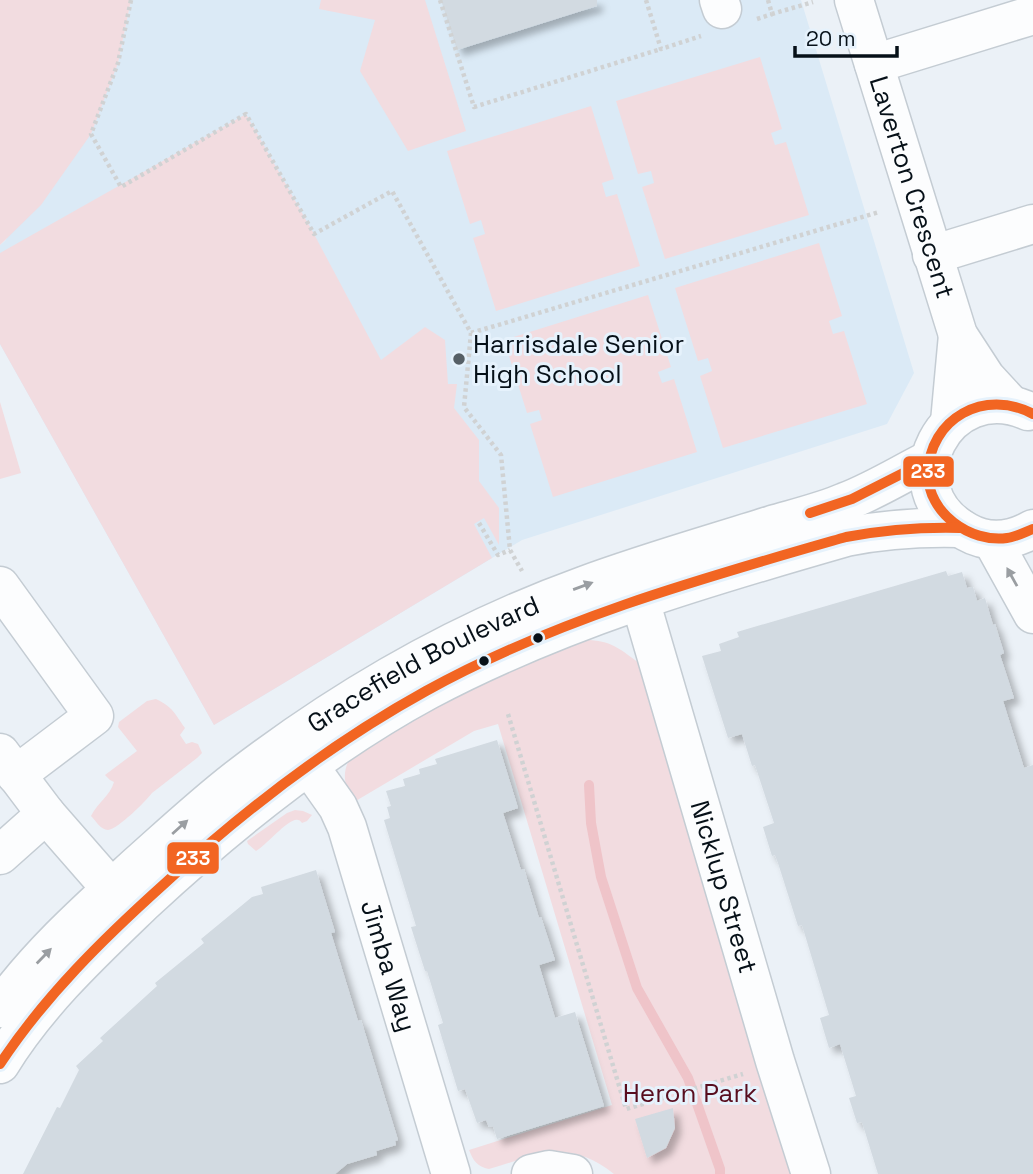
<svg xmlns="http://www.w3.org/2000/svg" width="1033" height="1174" viewBox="0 0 1033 1174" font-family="'Space Grotesk',sans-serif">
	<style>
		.built { fill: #dbeaf6 }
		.green { fill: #f2dce0 }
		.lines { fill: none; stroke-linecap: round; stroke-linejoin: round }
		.stream { stroke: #efc4c9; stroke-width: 10 }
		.building { fill: #d2dae1; filter: url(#shadow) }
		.minor-casing { stroke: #c4ccd3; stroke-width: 41 }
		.path { stroke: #d0d2d3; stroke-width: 4.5; stroke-dasharray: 3.5 3.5; stroke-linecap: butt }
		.minor { stroke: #fcfdfe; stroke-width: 38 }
		.bus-1-casing { stroke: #e6f2fc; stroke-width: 16 }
		.bus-1 { stroke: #f26522; stroke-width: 10 }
		.oneway { fill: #9a9ea2 }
		.poi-dot { fill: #565f66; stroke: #e6f2fc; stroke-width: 2.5 }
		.bus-dot { fill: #061018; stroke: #e6f2fc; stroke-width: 2.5 }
		.labels { text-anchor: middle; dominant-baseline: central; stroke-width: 6; stroke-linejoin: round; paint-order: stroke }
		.street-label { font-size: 26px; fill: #061018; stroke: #e6f2fc }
		.poi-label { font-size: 26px; fill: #061018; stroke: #e6f2fc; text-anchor: start }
		.park-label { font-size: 26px; fill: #580d1e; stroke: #e6f2fc }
		.line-badge { stroke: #e6f2fc; stroke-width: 2.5 }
		.badge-label { font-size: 19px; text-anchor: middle; font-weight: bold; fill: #fff }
	</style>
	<defs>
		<filter id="shadow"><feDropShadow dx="6" dy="6" stdDeviation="3.5" flood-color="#0004"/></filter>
	</defs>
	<rect width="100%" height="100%" fill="#ebf1f7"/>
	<polygon class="built" points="131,0 801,0 914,373 887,424 522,540 214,725 0,344 0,245 5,241 118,63"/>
	<g class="green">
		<polygon points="0,0 131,0 118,63 91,134 41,205 0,245"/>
		<polygon points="321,0 425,0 466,131 408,151 360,71 375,20 319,9"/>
		<polygon points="760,57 782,129 771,133 775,145 786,142 809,215 665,259 642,187 654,183 651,171 638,174 616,101"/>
		<polygon points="591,106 614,179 602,183 606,197 617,194 640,266 496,311 473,238 485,234 481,220 470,224 447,151"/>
		<polygon points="246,114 314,234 381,360 425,327 445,340 448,384 457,384 454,408 479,440 479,481 499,508 499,545 484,518 474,524 492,558 214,725 0,344 0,253"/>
		<polygon points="819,243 842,316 829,321 833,334 844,331 867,404 723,448 700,376 712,371 708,358 698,361 675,288"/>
		<polygon points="648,295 671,367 658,372 662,383 674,379 697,452 553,497 530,424 542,420 539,410 527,413 504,340"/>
		<polygon points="0,402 21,473 0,479"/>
		<path d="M590,640c24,2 31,10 49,23l158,511h-183c-44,-36 -77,-19 -125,-5 -12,-2 -16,-9 -20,-19l143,-45 -114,-381 -24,7 -120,71c-10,-17 -13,-28 -3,-46l76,-49 149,-66z"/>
		<path d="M156,699c17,8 19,15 29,29l-5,7 6,9 6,-2 6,2 4,9 -5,5 -45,35c-6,8 -34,36 -44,37 -7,0 -12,-9 -17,-14 6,-13 19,-20 23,-34l-4,-2 -5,-5 32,-24 -19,-24 1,-5 28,-21z"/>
		<path d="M295,810l8,1 9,4 -5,6 -5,2c-1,-1 -2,-3 -4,-3 -9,-3 -32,26 -42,31l-8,-7 -1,-3 40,-28z"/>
	</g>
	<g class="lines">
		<polyline class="stream" points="589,785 591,823 601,877 637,988 688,1078 720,1169 720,1174"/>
	</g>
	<g class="building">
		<polygon points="441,0 597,0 597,6 457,50"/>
		<polygon points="946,571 948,576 962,572 967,588 973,587 977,601 985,598 993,625 995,624 1004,653 1000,655 1014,698 1003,701 1024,768 1033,765 1033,1174 878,1174 862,1122 857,1123 849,1098 856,1096 840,1044 829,1048 820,1018 829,1015 802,925 798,926 778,863 775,855 772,856 763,827 774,823 755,765 752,766 742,734 728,738 702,656 721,651 719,644 739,637 737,632"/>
		<polygon points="497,740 518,808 503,813 521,870 524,869 539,918 541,917 555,960 539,965 555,1018 575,1012 604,1106 497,1139 493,1126 489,1127 486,1120 477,1123 465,1089 458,1091 438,1025 443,1023 427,971 425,971 411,927 416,926 384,820 390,818 387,807 391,806 386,791 405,786 403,779 420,774 419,769 437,764 435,759"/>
		<polygon points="316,870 335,932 331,933 358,1021 361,1020 398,1140 395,1141 396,1145 376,1151 377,1155 347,1164 335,1174 23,1174 57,1107 60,1108 79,1070 76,1066 103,1041 100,1038 157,986 155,983 204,943 201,939 252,897 263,894 261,887"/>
		<polygon points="673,1108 675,1128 666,1148 647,1158 635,1119"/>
	</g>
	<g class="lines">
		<g class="minor-casing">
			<g id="minor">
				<polyline points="719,0 722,9"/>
				<path id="s1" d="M854,0l104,335 28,43 25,27"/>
				<polyline points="874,64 1033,15"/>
				<polyline points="932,255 1033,224"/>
				<path d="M1028,411c-82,-36 -141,78 -61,121 21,12 45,9 66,-3"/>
				<polyline points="950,422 958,335"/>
				<polyline points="992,540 1033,614"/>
				<polyline points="0,586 94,716 16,775"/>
				<path id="s2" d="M640,600l135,461 36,113"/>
				<polyline points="0,753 46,814 129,909"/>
				<path id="s3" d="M309,766l29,41 9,20 104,347"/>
				<polyline points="0,855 46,814"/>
				<path id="s4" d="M0,1008c37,-52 86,-96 133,-139 35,-31 68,-62 104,-90 105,-81 222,-148 346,-193 62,-23 126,-41 189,-61 24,-7 50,-13 73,-23 29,-11 56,-28 84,-42"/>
				<path d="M0,1064c38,-62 92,-112 144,-162 85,-79 182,-157 284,-212 132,-70 275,-112 418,-153 39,-8 73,-10 114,-9"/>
				<polyline points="531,1174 549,1170 573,1174"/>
			</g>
		</g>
		<g class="path">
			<polyline points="131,0 118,63 91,134 121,187 246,114 314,234 392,191 471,333 464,407 501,455 510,550 522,571"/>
			<polyline points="440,0 474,107 661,49"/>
			<polyline points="646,0 661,49 701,36"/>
			<polyline points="768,0 772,14 813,2"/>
			<polyline points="757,19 772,14"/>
			<polyline points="471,333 879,212"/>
			<polyline points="479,523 498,555 510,550"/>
			<polyline points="508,714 626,1109 743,1074"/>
		</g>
		<use href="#minor" class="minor"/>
		<g class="bus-1-casing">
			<g id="bus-1">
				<path d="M1033,414c-48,-26 -104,4 -105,60 0,39 42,69 79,64 9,-1 18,-6 26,-9"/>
				<polyline points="810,513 852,499 929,460"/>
				<path d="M0,1064c45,-68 103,-125 163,-179 80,-74 167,-141 263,-194 130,-72 277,-113 420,-154 38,-7 75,-10 114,-9"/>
			</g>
		</g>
		<use href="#bus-1" class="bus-1"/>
	</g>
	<defs><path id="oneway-solid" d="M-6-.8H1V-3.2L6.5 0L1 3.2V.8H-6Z" transform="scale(1.75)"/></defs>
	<g class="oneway">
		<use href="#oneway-solid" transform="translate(1012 577) rotate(-119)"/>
		<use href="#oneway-solid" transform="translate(583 586) rotate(-20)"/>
		<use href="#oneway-solid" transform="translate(180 827) rotate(-42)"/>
		<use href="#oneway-solid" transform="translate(44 956) rotate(-46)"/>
	</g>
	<circle class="poi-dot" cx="459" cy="359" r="7"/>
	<g class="bus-dot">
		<circle cx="538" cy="638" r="6"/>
		<circle cx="484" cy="661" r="6"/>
	</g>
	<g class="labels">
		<g class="street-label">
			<text stroke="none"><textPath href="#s1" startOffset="196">Laverton Crescent</textPath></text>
			<text stroke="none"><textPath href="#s4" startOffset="550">Gracefield Boulevard</textPath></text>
			<text stroke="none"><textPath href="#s2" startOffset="299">Nicklup Street</textPath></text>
			<text stroke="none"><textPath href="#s3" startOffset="217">Jimba Way</textPath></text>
		</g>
		<g class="poi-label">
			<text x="473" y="344">Harrisdale Senior<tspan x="473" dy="30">High School</tspan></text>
		</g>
		<g class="park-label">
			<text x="690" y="1093">Heron Park</text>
		</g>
	</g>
	<g class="line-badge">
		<rect x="902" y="455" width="53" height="33" rx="7" fill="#f26522"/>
		<rect x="166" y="841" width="54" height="34" rx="7" fill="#f26522"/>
	</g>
	<g class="badge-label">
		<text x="928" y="478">233</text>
		<text x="193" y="865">233</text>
	</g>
	<path d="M795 46v10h102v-10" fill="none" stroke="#061018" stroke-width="3.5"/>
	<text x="806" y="46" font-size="21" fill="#061018" stroke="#e6f2fc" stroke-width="5" paint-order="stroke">20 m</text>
</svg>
